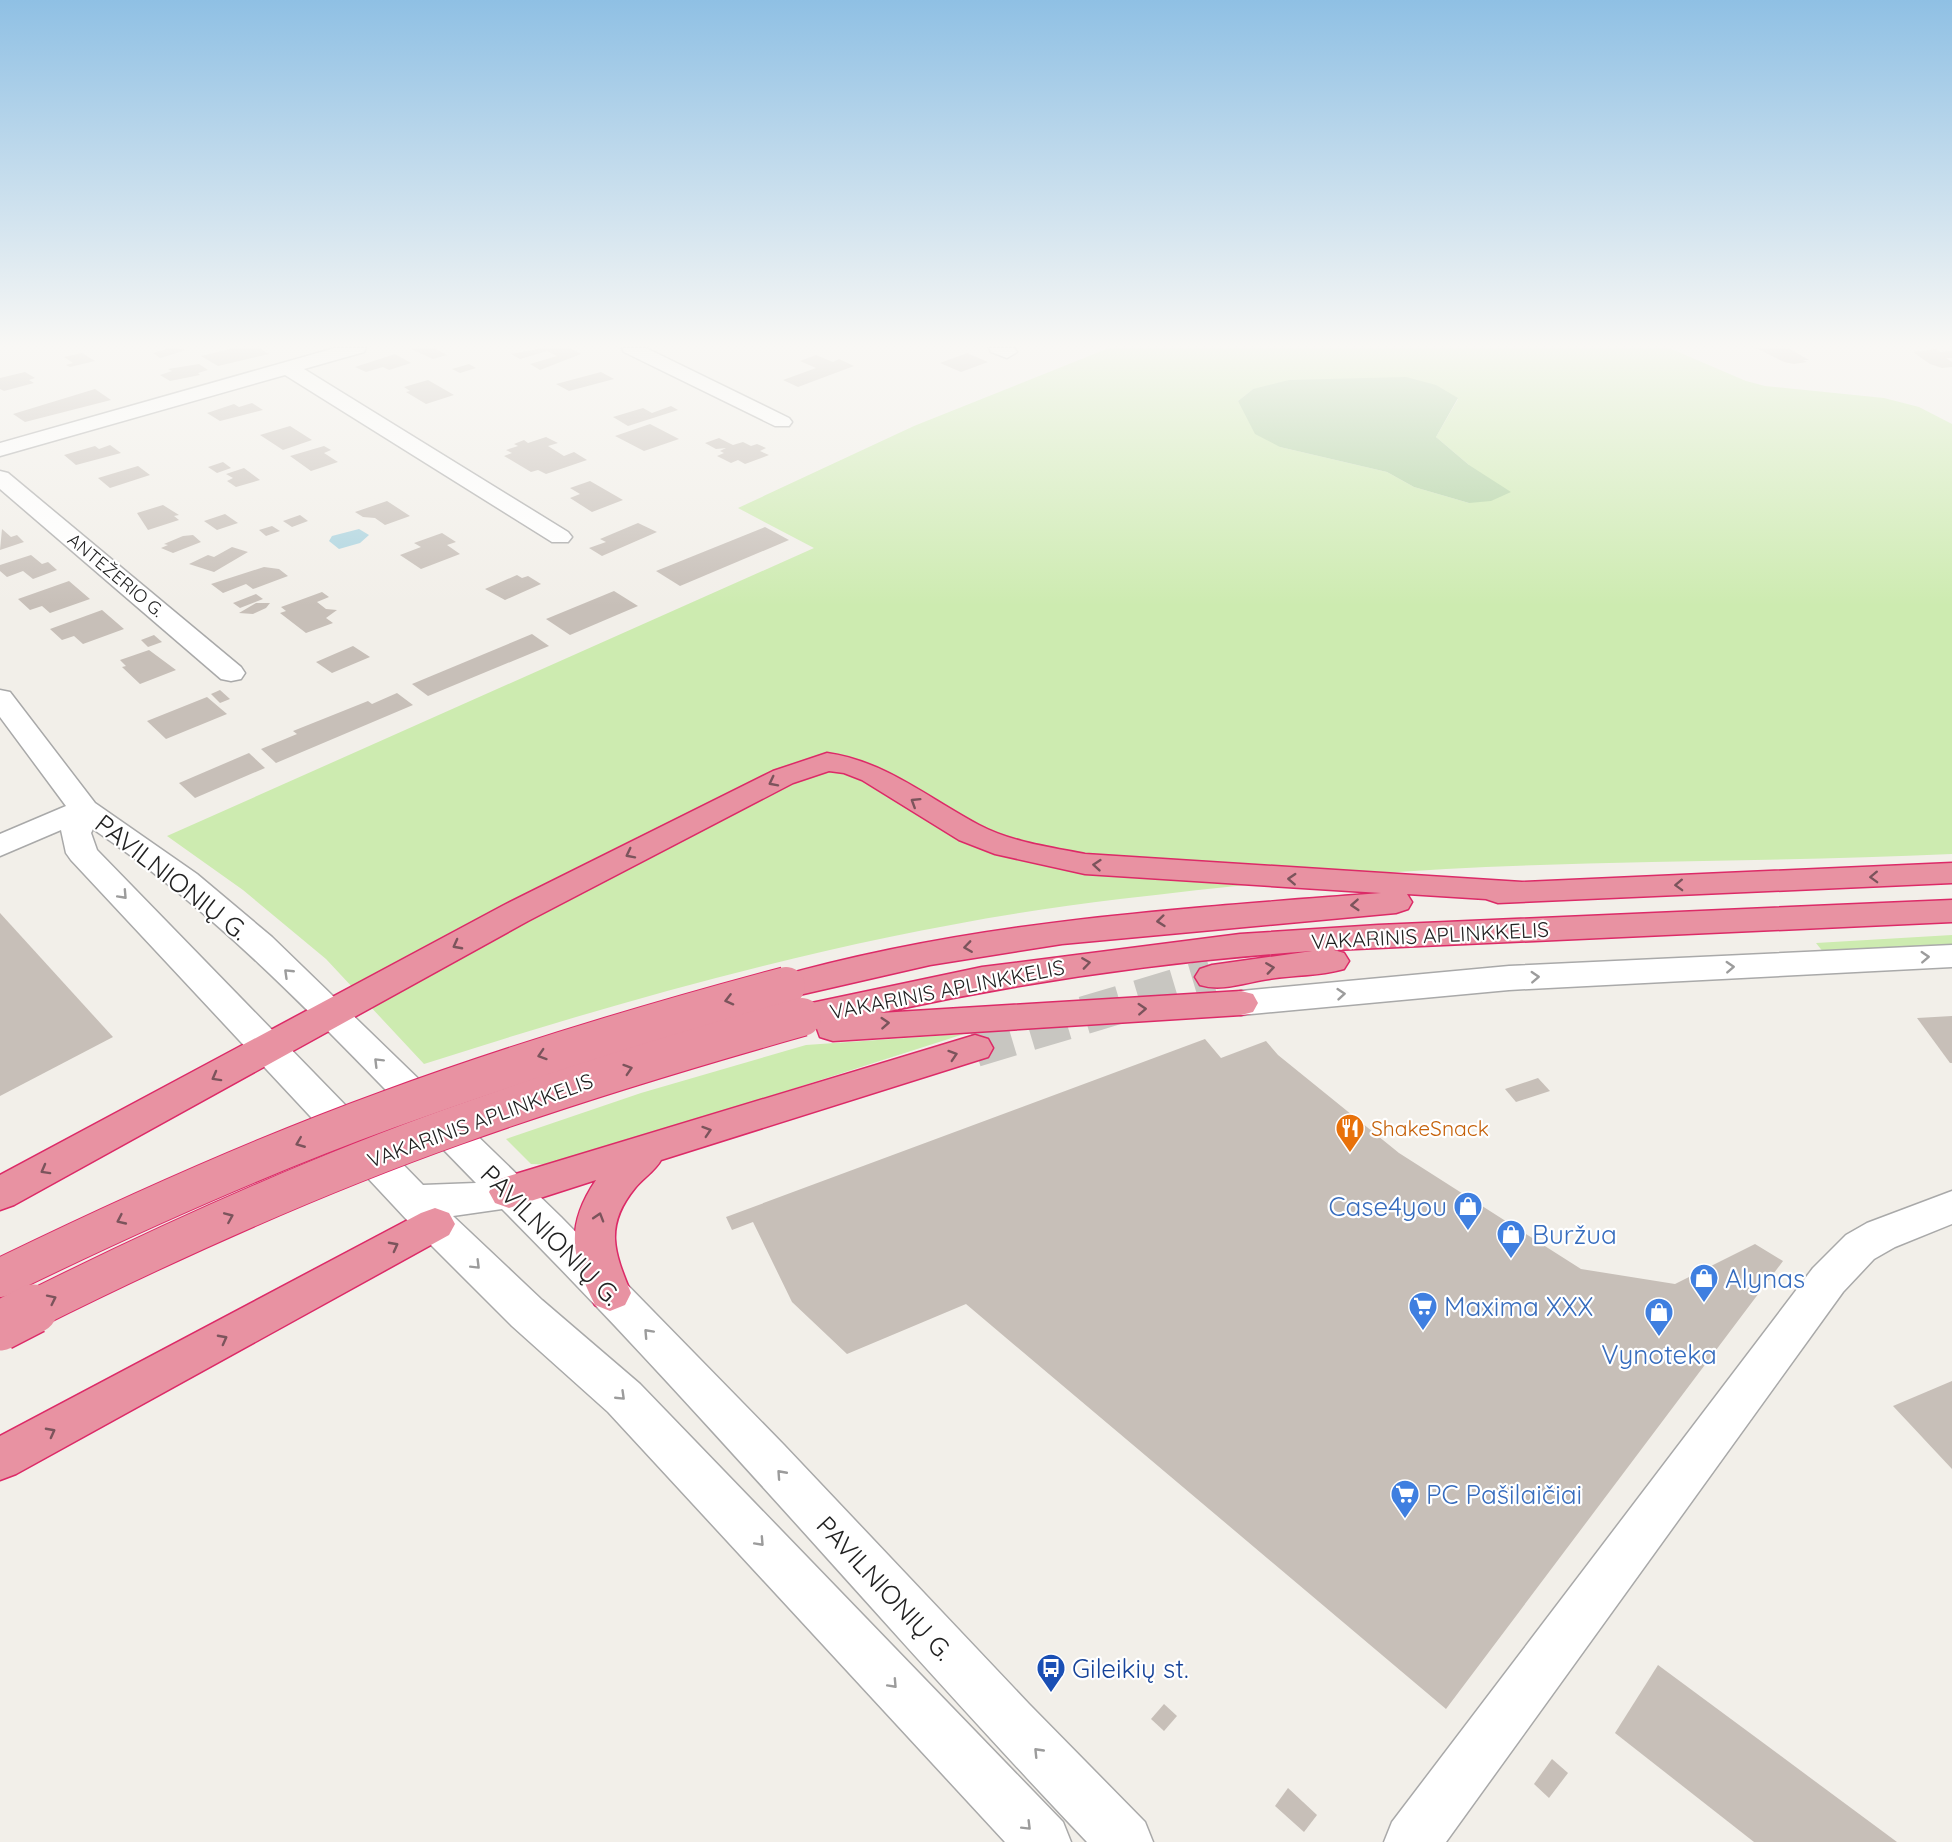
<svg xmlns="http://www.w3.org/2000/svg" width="1952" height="1842" viewBox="0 0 1952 1842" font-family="Quicksand,sans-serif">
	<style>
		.grass { fill: #cdebb0; fill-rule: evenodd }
		.forest { fill: #add19e }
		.water { fill: #aad3df }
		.building { fill: #c7bfb8 }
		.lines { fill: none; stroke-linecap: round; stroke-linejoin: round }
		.highway-tunnel { stroke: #c8c6c1; stroke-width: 38; stroke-dasharray: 38 19; stroke-linecap: butt }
		.minor-casing { stroke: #a9a9a9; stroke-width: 3 }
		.highway-casing { stroke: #dc2a67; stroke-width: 3 }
		.minor { fill: #fff; fill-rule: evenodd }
		.highway { fill: #e892a2; fill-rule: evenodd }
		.highway-bridge-far1-casing { stroke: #dc2a67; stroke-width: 40; stroke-linecap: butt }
		.highway-bridge-casing { stroke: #dc2a67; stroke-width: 52; stroke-linecap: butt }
		.highway-bridge-far1 { stroke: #e892a2; stroke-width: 38 }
		.highway-bridge { stroke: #e892a2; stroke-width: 49 }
		.oneway { stroke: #7b545c }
		.oneway2 { stroke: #9c9c9c }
		.labels { text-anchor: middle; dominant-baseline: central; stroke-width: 4.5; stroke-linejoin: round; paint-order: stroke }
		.far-street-label { font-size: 18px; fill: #222; stroke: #fff }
		.street-label { font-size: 21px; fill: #222; stroke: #fff }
		.food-label { font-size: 21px; fill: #c56008; stroke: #fff; text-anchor: start }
		.near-street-label { font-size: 26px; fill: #222; stroke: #fff }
		.near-shop-label { font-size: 26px; fill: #366cbe; stroke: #fff; text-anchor: start }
		.near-transit-label { font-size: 26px; fill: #164399; stroke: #fff; text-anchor: start }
	</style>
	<rect width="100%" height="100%" fill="#f2efe9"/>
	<g class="grass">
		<path d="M1109,348h560l77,33 19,5 119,12 35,9 33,17v430c-169,8 -338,6 -506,15 -109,6 -218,17 -326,30 -237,28 -469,92 -696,165l-98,-105 -83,-69 -76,-54 647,-288 -76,-40 176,-82zM1253,389l205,10 -22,38 33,28v38l-55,-16 -27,-15 -107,-25 -42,-46z"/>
		<polygon points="1952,935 1952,947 1824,953 1816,943"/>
		<polygon points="964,1034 555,1165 531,1164 506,1139 641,1093 806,1045"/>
	</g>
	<polygon class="forest" points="1406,377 1436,385 1458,398 1436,437 1469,465 1511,492 1491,501 1469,503 1414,487 1387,472 1280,447 1255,434 1238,401 1253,389 1289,380"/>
	<polygon class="water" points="359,529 369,535 360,543 339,549 329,541 332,536"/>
	<g class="building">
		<polygon points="170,348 187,350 160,358 153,353"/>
		<polygon points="234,348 259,348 269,354 218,366 201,356"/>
		<polygon points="434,348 447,355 433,359 411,349"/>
		<polygon points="543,348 570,348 581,354 540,370 530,364 557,356 547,351 520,359 511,354"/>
		<polygon points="1756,348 1790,349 1809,360 1803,360 1807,362 1794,364 1784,362"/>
		<polygon points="1936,349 1940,352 1952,351 1952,358 1946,358 1952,362 1952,367 1942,368 1930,364 1913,352"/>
		<polygon points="82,353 95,361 70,367 66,365 73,363 64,357"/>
		<polygon points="967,353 988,362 961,372 940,363"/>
		<polygon points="395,354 411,363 389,370 383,367 366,372 355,367"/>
		<polygon points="816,355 833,362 839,359 854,366 798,387 783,380 816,368 800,361"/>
		<polygon points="199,364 208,370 198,373 200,375 170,381 160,375 172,371 168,369"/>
		<polygon points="469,364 476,368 460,373 452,369"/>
		<polygon points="25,372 35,378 29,380 34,383 4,391 0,389 0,378"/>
		<polygon points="601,372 614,379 569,391 556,384"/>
		<polygon points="428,380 454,395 426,404 406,392 410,391 404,387"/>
		<polygon points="95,389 111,400 25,422 13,414"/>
		<polygon points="252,403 263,410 220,421 207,413 234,404 239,407"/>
		<polygon points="671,406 678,410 628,426 613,417 643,408 652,413"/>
		<polygon points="650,424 679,439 644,451 615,436"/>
		<polygon points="290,426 312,440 283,450 260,435"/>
		<polygon points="546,437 558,443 548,446 564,456 574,452 587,460 546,474 538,470 531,472 504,456 512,453 506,450 518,446 514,444 524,440 528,443"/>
		<polygon points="719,438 733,445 743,442 751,446 757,444 766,448 760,451 769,455 745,464 738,460 731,463 717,456 724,453 720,451 726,448 716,449 705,443"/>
		<polygon points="110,445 121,453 76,465 64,455 95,446 99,449"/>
		<polygon points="324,446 331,450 324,453 338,462 311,471 290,456"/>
		<polygon points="223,462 231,468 217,473 208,467"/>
		<polygon points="138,466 150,475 110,488 98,478"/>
		<polygon points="244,468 260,480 236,487 227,481 233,478 226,474"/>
		<polygon points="590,481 623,500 592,512 570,498 580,494 570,488"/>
		<polygon points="387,501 410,516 385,525 375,518 363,517 355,512"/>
		<polygon points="163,505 179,515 174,516 179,520 148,530 137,513"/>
		<polygon points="225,514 238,523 217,530 204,521"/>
		<polygon points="300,515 308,521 292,527 283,521"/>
		<polygon points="638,523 657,532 602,556 589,548 606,542 600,539"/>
		<polygon points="272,526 280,531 266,536 259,530"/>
		<polygon points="765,527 789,540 680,586 656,571"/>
		<polygon points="2,529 11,537 17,535 24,542 0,550"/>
		<polygon points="442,533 456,542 447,545 460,554 421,569 400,555 421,547 414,543"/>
		<polygon points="193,535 201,542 173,553 161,548 168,545 164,544 183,536"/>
		<polygon points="232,547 248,552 214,572 189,564 208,555 214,557"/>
		<polygon points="31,555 42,564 48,562 57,570 33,579 23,571 7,577 0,571 0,565"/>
		<polygon points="264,567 279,569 288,576 253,589 246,584 223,593 211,584"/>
		<polygon points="517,575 522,578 528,576 541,584 505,600 485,589"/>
		<polygon points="69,581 90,599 50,613 42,606 30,610 18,599"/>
		<polygon points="614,591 638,606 570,635 546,619"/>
		<polygon points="322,592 329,597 317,602 326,609 337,610 326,618 333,623 306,633 280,613 286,611 281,607"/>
		<polygon points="256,594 263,599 240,608 233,603"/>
		<polygon points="256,603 270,603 266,608 253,614 239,613"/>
		<polygon points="102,610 124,629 83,644 74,636 62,640 50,629"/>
		<polygon points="532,634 549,646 428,696 412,684"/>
		<polygon points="154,635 162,642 148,647 141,640"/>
		<polygon points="353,646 370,657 332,673 316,662"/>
		<polygon points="149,650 176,670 140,684 122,667 126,666 120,660"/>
		<polygon points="220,690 230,699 220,703 211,694"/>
		<polygon points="397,693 413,705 276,763 261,749 297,734 293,731 368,701 372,704"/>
		<polygon points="207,697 227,714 166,739 147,721"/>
		<polygon points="249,753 265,768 195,798 179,783"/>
		<polygon points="0,913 113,1037 0,1096"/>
		<polygon points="1952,1016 1952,1063 1950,1063 1917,1018"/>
		<polygon points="1205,1039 1221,1058 1266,1041 1278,1055 1399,1153 1581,1269 1675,1284 1755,1244 1783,1261 1446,1709 966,1304 847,1354 792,1302 753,1222 732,1230 726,1217"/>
		<polygon points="1538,1078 1550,1091 1516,1102 1505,1089"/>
		<polygon points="1952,1381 1952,1469 1893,1406"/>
		<polygon points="1658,1665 1897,1842 1754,1842 1615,1733"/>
		<polygon points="1164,1704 1177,1716 1164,1731 1151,1719"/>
		<polygon points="1552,1759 1568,1773 1549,1798 1534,1784"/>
		<polygon points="1288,1788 1317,1815 1304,1832 1275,1806"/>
	</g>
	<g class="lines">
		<polyline class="highway-tunnel" points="975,1048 1212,977"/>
		<g class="minor-casing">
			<g id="minor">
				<polygon points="335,348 366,348 364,352 304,369 568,532 572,537 568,542 552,542 285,375 0,456 0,443"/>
				<polygon points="622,348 646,348 789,418 792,422 789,426 775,426 624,352"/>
				<polygon points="989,348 1014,348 1017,352 1007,358 991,352"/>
				<polygon points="0,471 8,473 241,667 245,673 241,679 231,681 221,679 0,489"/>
				<path d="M0,690l10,2 85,111 102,71 75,63 289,280 223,228 245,259 116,118 8,20h-66c-198,-208 -382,-429 -585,-633l-49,7 89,84 98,84 423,438 8,20h-66l-397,-430 -96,-86 -91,-91 -350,-375 -5,-7 -5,-23 -61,26v-22l66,-28 -66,-89zM93,829c144,97 261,230 383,354l-53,2 -326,-335 -6,-17z"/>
				<polygon points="1952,945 1952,967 1509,990 1241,1015 1229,1012 1224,1003 1229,994 1241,991 1509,966"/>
				<polygon points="1952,1191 1952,1224 1895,1247 1874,1259 1843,1292 1446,1842 1384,1842 1392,1822 1813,1268 1846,1235 1867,1223"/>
			</g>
		</g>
		<g class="highway-casing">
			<g id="highway">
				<path d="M827,753c58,8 101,45 152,72 32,17 71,22 106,29l437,28 430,-19v20l-454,20 -12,-4 -79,-5 5,8 -4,7 -12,4 -334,31 -132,21 -144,33 -12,-4 -5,-8 5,-8c197,-57 404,-69 607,-85l-296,-19 -90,-20 -36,-14 -97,-60 -18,-7 -15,-2 -36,12 -265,138 -514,284 -14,5v-35l504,-270 269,-134z"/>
				<path d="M1952,900v22l-618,28 10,3 5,8 -5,8c-24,7 -50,6 -75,10 -22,3 -47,13 -69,6l-5,-8 5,-8 12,-4 100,-14c-145,10 -290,31 -432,62l361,-22 12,3 5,9 -5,9 -12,3 -408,26 -13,-4 -4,-11 -14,3 -12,-3 -6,-9 6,-9 12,-3 180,-38 258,-33 138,-9z"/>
				<path d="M975,1035l13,4 5,9 -5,9 -327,103c-6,11 -18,18 -26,28 -31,38 -21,64 -4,105l-6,12 -15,6 -15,-6c-24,-48 -30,-79 1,-125l-87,28 -14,-5 -6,-11 6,-11 14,-5z"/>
				<polygon points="435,1208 449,1213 455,1224 449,1235 16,1474 0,1480 0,1436 421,1213"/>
			</g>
		</g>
		<use href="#minor" class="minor"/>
		<use href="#highway" class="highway"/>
		<g class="highway-bridge-far1-casing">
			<g id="highway-bridge-far1">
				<path d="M0,1278c127,-62 255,-120 387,-168 131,-48 264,-88 399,-124"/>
				<path d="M30,1311c138,-69 279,-133 425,-185 114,-41 230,-76 347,-109"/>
			</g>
		</g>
		<g class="highway-bridge-casing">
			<polyline id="highway-bridge" points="0,1326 33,1309"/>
		</g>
		<use href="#highway-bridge-far1" class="highway-bridge-far1"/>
		<use href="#highway-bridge" class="highway-bridge"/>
	</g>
	<defs><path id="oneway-chevron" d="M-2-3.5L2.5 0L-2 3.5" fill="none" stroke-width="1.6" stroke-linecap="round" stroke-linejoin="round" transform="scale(1.5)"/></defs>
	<g class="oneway">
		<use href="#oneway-chevron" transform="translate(773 782) rotate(153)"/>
		<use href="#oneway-chevron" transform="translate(915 802) rotate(-148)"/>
		<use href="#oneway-chevron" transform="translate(630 854) rotate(153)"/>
		<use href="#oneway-chevron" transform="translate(1097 865) rotate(-175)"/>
		<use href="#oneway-chevron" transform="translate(1874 877) rotate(178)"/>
		<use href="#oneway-chevron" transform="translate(1292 879) rotate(-177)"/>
		<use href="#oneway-chevron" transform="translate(1679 885) rotate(178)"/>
		<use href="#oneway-chevron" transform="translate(1355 905) rotate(176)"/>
		<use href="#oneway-chevron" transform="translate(1161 921) rotate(174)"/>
		<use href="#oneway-chevron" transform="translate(457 945) rotate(152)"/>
		<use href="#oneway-chevron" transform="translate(968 947) rotate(172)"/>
		<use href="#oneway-chevron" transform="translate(1086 963) rotate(-8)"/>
		<use href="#oneway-chevron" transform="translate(1270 968) rotate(-8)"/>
		<use href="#oneway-chevron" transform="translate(729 1000) rotate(166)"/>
		<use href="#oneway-chevron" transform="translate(1142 1009) rotate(-3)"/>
		<use href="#oneway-chevron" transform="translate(885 1023) rotate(-4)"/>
		<use href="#oneway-chevron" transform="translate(542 1055) rotate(162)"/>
		<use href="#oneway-chevron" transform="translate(953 1055) rotate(-18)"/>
		<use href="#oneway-chevron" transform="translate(628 1069) rotate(-18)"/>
		<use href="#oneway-chevron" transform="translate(216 1077) rotate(151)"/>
		<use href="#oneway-chevron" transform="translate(707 1131) rotate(-18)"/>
		<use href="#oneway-chevron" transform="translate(300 1143) rotate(158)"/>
		<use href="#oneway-chevron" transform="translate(45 1170) rotate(151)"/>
		<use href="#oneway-chevron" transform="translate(229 1217) rotate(-23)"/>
		<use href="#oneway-chevron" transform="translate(599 1217) rotate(-73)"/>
		<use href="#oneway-chevron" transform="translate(121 1220) rotate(155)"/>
		<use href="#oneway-chevron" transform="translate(394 1246) rotate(-28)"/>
		<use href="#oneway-chevron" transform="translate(52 1299) rotate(-26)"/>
		<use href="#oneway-chevron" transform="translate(223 1339) rotate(-28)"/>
		<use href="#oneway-chevron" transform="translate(51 1432) rotate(-28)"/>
	</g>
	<g class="oneway2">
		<use href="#oneway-chevron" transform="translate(123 895) rotate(47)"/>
		<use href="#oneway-chevron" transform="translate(1925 957) rotate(-3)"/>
		<use href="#oneway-chevron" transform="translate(1730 967) rotate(-3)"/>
		<use href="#oneway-chevron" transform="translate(288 973) rotate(-136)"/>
		<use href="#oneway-chevron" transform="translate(1535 977) rotate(-3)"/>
		<use href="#oneway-chevron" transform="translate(1341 994) rotate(-5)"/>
		<use href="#oneway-chevron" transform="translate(378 1062) rotate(-135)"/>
		<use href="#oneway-chevron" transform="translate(476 1265) rotate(45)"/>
		<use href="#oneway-chevron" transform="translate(648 1333) rotate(-133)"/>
		<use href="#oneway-chevron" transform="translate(621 1396) rotate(44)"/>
		<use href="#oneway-chevron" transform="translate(781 1474) rotate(-132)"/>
		<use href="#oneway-chevron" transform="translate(760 1542) rotate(47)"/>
		<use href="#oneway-chevron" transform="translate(893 1684) rotate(47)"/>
		<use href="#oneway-chevron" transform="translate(1038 1752) rotate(-134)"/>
		<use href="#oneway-chevron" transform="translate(1027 1826) rotate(45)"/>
	</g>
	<linearGradient id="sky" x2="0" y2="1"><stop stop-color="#8fc0e4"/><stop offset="0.57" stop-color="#f9f8f5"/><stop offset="1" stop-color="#f9f8f5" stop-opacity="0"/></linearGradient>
	<rect width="1952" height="606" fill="url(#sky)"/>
	<defs>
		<g id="restaurant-pin" transform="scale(1.5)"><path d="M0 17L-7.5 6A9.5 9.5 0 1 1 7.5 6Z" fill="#e8710a" stroke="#fff"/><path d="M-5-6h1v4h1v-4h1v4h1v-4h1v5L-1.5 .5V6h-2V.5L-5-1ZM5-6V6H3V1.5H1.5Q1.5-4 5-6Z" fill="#fff"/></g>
		<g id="shop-pin" transform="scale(1.5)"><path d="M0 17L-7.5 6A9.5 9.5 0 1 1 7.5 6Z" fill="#3f7fe0" stroke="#fff"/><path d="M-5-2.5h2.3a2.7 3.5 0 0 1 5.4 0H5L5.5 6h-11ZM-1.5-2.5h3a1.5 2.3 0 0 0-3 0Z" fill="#fff"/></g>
		<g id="supermarket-pin" transform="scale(1.5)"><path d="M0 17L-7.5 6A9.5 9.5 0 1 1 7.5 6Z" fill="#3f7fe0" stroke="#fff"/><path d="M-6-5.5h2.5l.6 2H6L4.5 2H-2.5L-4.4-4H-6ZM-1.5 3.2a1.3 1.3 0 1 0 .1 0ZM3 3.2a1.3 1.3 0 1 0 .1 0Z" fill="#fff"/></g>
		<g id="bus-pin" transform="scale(1.5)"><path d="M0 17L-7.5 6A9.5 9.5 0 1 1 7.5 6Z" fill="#1a4fb4" stroke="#fff"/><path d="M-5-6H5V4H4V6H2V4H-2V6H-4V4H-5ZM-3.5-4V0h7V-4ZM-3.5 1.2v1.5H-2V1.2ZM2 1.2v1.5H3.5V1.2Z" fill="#fff"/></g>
	</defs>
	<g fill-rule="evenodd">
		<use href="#restaurant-pin" x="1350" y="1128"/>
		<use href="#shop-pin" x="1468" y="1206"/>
		<use href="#shop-pin" x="1511" y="1234"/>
		<use href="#shop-pin" x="1704" y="1278"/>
		<use href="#supermarket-pin" x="1423" y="1306"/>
		<use href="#shop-pin" x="1659" y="1312"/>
		<use href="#supermarket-pin" x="1405" y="1494"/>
		<use href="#bus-pin" x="1051" y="1668"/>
	</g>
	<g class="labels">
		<g class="far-street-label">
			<text transform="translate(116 575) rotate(40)">ANTEŽERIO G.</text>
		</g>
		<g class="street-label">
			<text transform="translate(1430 935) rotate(-3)">VAKARINIS APLINKKELIS</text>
			<text transform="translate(947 989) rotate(-11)">VAKARINIS APLINKKELIS</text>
			<text transform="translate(480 1120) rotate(-20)">VAKARINIS APLINKKELIS</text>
		</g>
		<g class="food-label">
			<text x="1371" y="1128">ShakeSnack</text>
		</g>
		<g class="near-street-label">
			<text transform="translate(172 877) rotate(38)">PAVILNIONIŲ G.</text>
			<text transform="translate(551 1235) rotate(45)">PAVILNIONIŲ G.</text>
			<text transform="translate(885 1588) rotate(47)">PAVILNIONIŲ G.</text>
		</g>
		<g class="near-shop-label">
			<text x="1447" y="1206" text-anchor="end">Case4you</text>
			<text x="1532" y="1234">Buržua</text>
			<text x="1725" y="1278">Alynas</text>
			<text x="1444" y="1306">Maxima XXX</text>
			<text x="1659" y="1354" text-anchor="middle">Vynoteka</text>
			<text x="1426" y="1494">PC Pašilaičiai</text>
		</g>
		<g class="near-transit-label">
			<text x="1072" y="1668">Gileikių st.</text>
		</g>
	</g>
</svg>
